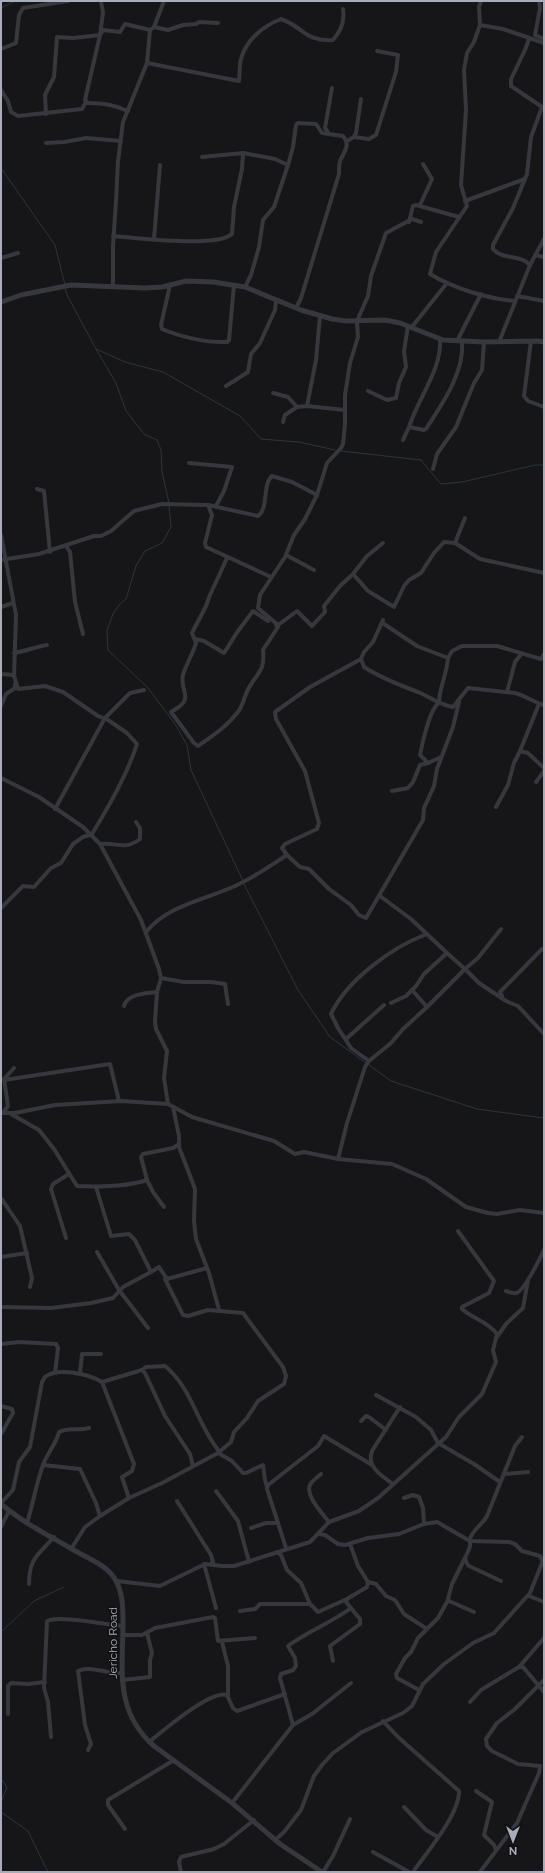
<svg xmlns="http://www.w3.org/2000/svg" width="545" height="1873" viewBox="0 0 545 1873" font-family="Raleway,sans-serif">
	<style>
		.lines { fill: none; stroke-linecap: round; stroke-linejoin: round }
		.stream { stroke: #2c353c; stroke-width: 1 }
		.minor { stroke: #37383d; stroke-width: 4 }
		.tertiary { stroke: #37383d; stroke-width: 5 }
		.labels { text-anchor: middle; dominant-baseline: central; stroke-width: 3; stroke-linejoin: round; paint-order: stroke }
		.street-label { font-size: 12px; fill: #a8adb8; stroke: #111113 }
	</style>
	<rect width="100%" height="100%" fill="#161618"/>
	<g class="lines">
		<g class="stream">
			<polyline points="1,8 15,1"/>
			<polyline points="1,168 55,245 65,285"/>
			<polyline points="65,288 67,295 96,349 125,362 163,372 240,416 261,439 299,442 335,450"/>
			<polyline points="96,349 116,383 126,411 144,434 157,440 161,450 162,472 169,503"/>
			<polyline points="341,451 421,460 441,484 462,482 535,465 544,465"/>
			<polyline points="169,506 171,527 162,543 145,551 136,566 126,599 119,605 113,614 107,630 108,650 148,688 175,724 187,745 191,770 243,881"/>
			<polyline points="244,884 298,990 330,1037 366,1063"/>
			<polyline points="369,1065 391,1081 477,1109 544,1118"/>
			<polyline points="1,1632 34,1601 64,1587"/>
			<polyline points="1,1779 7,1787 1,1802"/>
			<polyline points="1,1812 28,1831 48,1872"/>
		</g>
		<g class="minor">
			<path d="M101,1l2,12 -3,22 -15,65 3,3c16,0 26,2 40,8"/>
			<path d="M481,1l-2,6 1,18 -6,17 -7,11 -3,17 2,40 -5,75 6,21 -31,46 -6,22c23,14 58,25 85,27"/>
			<polyline points="539,1 540,8 535,35 544,39"/>
			<polyline points="480,25 503,29 544,43"/>
			<polyline points="154,27 168,30 183,25 196,24 199,22 218,23"/>
			<polyline points="100,35 103,30 120,32 125,24 150,30 154,27 164,1"/>
			<path d="M529,39l-4,11 -14,29v7l31,21 -11,30 -4,37 -14,34 -20,37v4c9,11 27,5 37,16"/>
			<polyline points="1,49 16,43 19,15 23,8 68,1"/>
			<path d="M147,63l92,18c1,-7 0,-15 2,-22 5,-19 22,-33 40,-40 23,8 24,23 52,21 8,-9 12,-19 10,-31"/>
			<polyline points="1,90 8,101 11,112 18,116 82,109 86,102"/>
			<polyline points="46,114 45,95 54,77 57,37 73,38 100,35"/>
			<polyline points="328,132 325,128 332,88"/>
			<polyline points="354,137 369,139 376,135 396,72 398,55 377,51"/>
			<polyline points="347,141 354,137 356,133 361,99"/>
			<polyline points="46,143 64,142 86,138 121,141"/>
			<polyline points="202,157 243,153 275,159 288,165"/>
			<polyline points="465,201 525,179"/>
			<polyline points="420,205 432,179 423,164"/>
			<polyline points="409,222 413,206 416,205 459,217"/>
			<path d="M113,236c24,2 104,12 119,-2l2,-27 8,-38 1,-16"/>
			<polyline points="154,239 160,165"/>
			<polyline points="535,255 544,257"/>
			<polyline points="1,258 18,253"/>
			<path d="M170,285l-9,40 1,4c19,8 45,14 65,13l2,-2 5,-55"/>
			<polyline points="113,286 113,246 116,201 118,161 123,122 147,63 150,30"/>
			<path d="M245,287l6,-12 8,-28 4,-27 11,-13 14,-42 5,-18 3,-22 2,-2 18,1 6,9 21,3c8,9 1,16 -3,25 -1,4 -1,9 -1,13l-38,124 -5,10"/>
			<polyline points="517,296 544,301"/>
			<polyline points="411,328 447,283"/>
			<polyline points="457,341 481,294"/>
			<polyline points="531,341 524,396 528,401 544,407"/>
			<polyline points="499,342 530,265 544,239"/>
			<polyline points="226,386 248,372 251,354 260,343 275,310 276,301"/>
			<polyline points="368,391 387,400 396,398 399,383 406,367 404,351 408,326"/>
			<polyline points="273,393 288,397 297,407 307,406 345,410"/>
			<polyline points="307,406 316,360 320,316"/>
			<polyline points="283,422 285,415 297,407"/>
			<path d="M409,427c9,-29 33,-57 31,-88"/>
			<path d="M403,440l6,-13 15,3 2,-1c16,-25 39,-57 36,-88"/>
			<polyline points="189,463 232,467 224,491 216,506"/>
			<polyline points="433,469 437,454 456,427 474,383 482,370 484,342"/>
			<polyline points="37,489 44,491 50,552"/>
			<polyline points="208,505 212,515 205,543 206,547 271,577"/>
			<polyline points="1,535 16,615 14,677"/>
			<polyline points="383,543 367,556 353,574 340,586 324,606 325,612 312,626 297,611 278,625 258,608 260,595 285,557 294,535 305,519 317,495 327,463 341,448 343,444 345,424 345,395 350,363 358,337 357,321 368,296 371,276 386,233 412,219 421,222"/>
			<polyline points="455,543 465,518"/>
			<polyline points="66,546 70,552 75,602 83,634"/>
			<polyline points="286,555 314,570"/>
			<path d="M227,558l-17,37 -4,11 -14,27 4,10c-3,11 -10,21 -13,32 -4,17 14,23 -12,37l23,31 4,3c16,-11 31,-21 42,-37 4,-7 5,-16 10,-23 9,-15 15,-16 13,-36l15,-23 -2,-2"/>
			<path d="M1,560l38,-6 55,-18h7l10,-5 23,-20 28,-7 46,1 50,11c11,-8 4,-31 14,-40l20,6 25,13"/>
			<polyline points="353,574 368,591 394,607 404,586 409,580 421,573 434,553 444,542 455,543 480,559 544,573"/>
			<polyline points="1,607 13,603"/>
			<path d="M383,620l-10,22 -9,10 -3,7 3,8c17,11 35,18 54,25 12,5 22,13 35,15l15,-19 47,5c11,3 18,9 29,12"/>
			<path d="M384,624l33,22 31,12c-1,16 -9,30 -9,45 -9,5 -17,41 -19,52l8,8 -8,2 -7,17 -5,6 -16,3"/>
			<polyline points="195,639 204,641 224,653 238,631 253,611 268,621"/>
			<path d="M14,653c12,-2 21,-6 33,-8"/>
			<polyline points="448,658 452,651 462,646 497,646 541,659 544,654"/>
			<polyline points="1,674 14,675"/>
			<polyline points="507,692 515,662 522,653"/>
			<polyline points="1,706 6,694 15,688 15,684"/>
			<polyline points="520,751 539,704"/>
			<polyline points="428,763 441,757"/>
			<polyline points="1,778 39,797 83,827 100,844 141,920 159,969 161,978 157,992 155,1022 156,1029 167,1051 164,1078 168,1104"/>
			<polyline points="536,782 544,771"/>
			<polyline points="496,807 508,785 514,763 520,751 528,753 544,768"/>
			<polyline points="55,809 105,718 130,693 144,690"/>
			<path d="M100,844c18,-2 24,7 40,-5v-11l-4,-6"/>
			<polyline points="287,855 300,867 309,869 329,889 351,905 359,915 366,918 423,820 424,808 434,786 437,769 453,727 459,702"/>
			<polyline points="380,896 411,919 447,953 424,974 416,986 406,996 391,1003"/>
			<path d="M1,908l22,-22 11,1 17,-19 10,-5 12,-19 10,-7 9,-3c17,-28 35,-59 45,-90l-10,-11 -19,-13 -10,-4 -35,-24 -18,-6 -27,3 -4,-14"/>
			<path d="M146,932c22,-27 59,-32 89,-46 18,-8 35,-20 52,-31l-5,-7 3,-4 32,-15 2,-6 -14,-52 -29,-52 -1,-7 35,-25 51,-28"/>
			<polyline points="447,953 465,969 478,958 501,929"/>
			<polyline points="161,978 184,982 211,982 225,984 228,1004"/>
			<polyline points="412,990 427,1007 465,969 479,983 506,1001 518,1006 544,1034"/>
			<polyline points="502,996 500,992 542,949"/>
			<path d="M124,1006c3,-12 22,-13 33,-14"/>
			<polyline points="346,1039 384,1005"/>
			<path d="M369,1061l-18,-13 -13,-20 -7,-14c16,-34 61,-67 96,-80"/>
			<polyline points="4,1080 110,1064 119,1101"/>
			<polyline points="173,1107 179,1136 179,1147 195,1189 194,1221 196,1239 209,1273 219,1310"/>
			<polyline points="1,1113 15,1113 55,1105 121,1101 168,1104 192,1117 274,1141 295,1154 304,1152 338,1159 392,1164 426,1179 466,1207 488,1213 497,1214 520,1210 544,1213"/>
			<polyline points="3,1113 8,1106 4,1079 14,1068"/>
			<path d="M11,1114l28,16 15,19 23,37c23,1 49,1 70,-6"/>
			<polyline points="338,1159 347,1123 365,1067 369,1061 391,1043 403,1029 427,1007"/>
			<polyline points="96,1187 111,1236 129,1234 135,1240 151,1272 159,1267 167,1279 207,1268"/>
			<polyline points="1,1198 20,1226 32,1278 30,1287"/>
			<polyline points="164,1207 153,1192 147,1180 141,1157 143,1154 173,1148 179,1144"/>
			<polyline points="66,1238 51,1189 53,1184 69,1174"/>
			<polyline points="97,1252 119,1290 148,1328"/>
			<polyline points="1,1257 27,1253"/>
			<path d="M506,1291c3,1 7,3 10,2 8,-1 24,-35 28,-43"/>
			<polyline points="1,1307 51,1308 91,1303 113,1298 123,1287 151,1272"/>
			<polyline points="497,1337 506,1324 523,1308 528,1280"/>
			<polyline points="1,1344 19,1342 56,1344 58,1348 55,1373"/>
			<polyline points="142,1370 145,1373 165,1416 190,1454 193,1466"/>
			<polyline points="80,1373 82,1354 101,1354"/>
			<polyline points="376,1395 416,1417 431,1430 438,1443 474,1464 500,1482"/>
			<polyline points="1,1406 12,1409 13,1413 1,1434"/>
			<polyline points="361,1421 366,1416 369,1417 386,1430"/>
			<polyline points="218,1453 232,1461 243,1473 246,1473 263,1465 265,1480 267,1487"/>
			<polyline points="43,1465 80,1469 96,1503 100,1516"/>
			<path d="M321,1474c-3,3 -7,5 -10,9 -8,11 12,31 18,39"/>
			<polyline points="504,1474 528,1472"/>
			<path d="M393,1484c-11,-8 -27,-17 -21,-33l28,-44"/>
			<polyline points="216,1491 238,1521 249,1562"/>
			<path d="M129,1498l-7,-21 10,-6 2,-7 -32,-82 40,-12 4,-3 19,-1c27,22 33,60 54,85"/>
			<polyline points="404,1498 413,1495 419,1497 423,1508 424,1524"/>
			<polyline points="177,1501 211,1555 213,1562 211,1564"/>
			<path d="M1,1503l12,-13 6,-28 11,-15 12,-65 3,-5c13,-10 44,-3 57,5"/>
			<path d="M27,1523c6,-19 9,-39 16,-58 4,-11 14,-23 16,-33 9,-5 20,-1 30,-4"/>
			<polyline points="1,1527 9,1511"/>
			<polyline points="251,1528 266,1523 278,1523"/>
			<polyline points="319,1534 325,1535 338,1544 345,1545 368,1538 399,1534 424,1524 437,1522 470,1541 509,1542 515,1544 522,1551 540,1556 542,1560"/>
			<polyline points="350,1544 358,1566 368,1582 376,1584 386,1596 395,1600 404,1614 427,1629 438,1618 447,1602 449,1601"/>
			<polyline points="286,1548 267,1489 268,1485 318,1446 324,1436 372,1465"/>
			<polyline points="71,1549 85,1527 100,1516 129,1498 162,1483 218,1453 231,1442 234,1432 247,1418 258,1401 284,1384 286,1376 283,1367 243,1313 208,1310 188,1316 183,1315 165,1279"/>
			<polyline points="277,1552 281,1555 287,1570 301,1583 310,1604 318,1612 347,1599"/>
			<polyline points="465,1558 452,1584 448,1599 449,1601 474,1612"/>
			<polyline points="204,1564 216,1608"/>
			<path d="M117,1581l43,5 45,-22 17,2h12l76,-24 19,-20 30,-11 19,-13 68,-61 13,-20 23,-23 14,-32 -3,-12 4,-16c-10,-13 -24,-15 -35,-25v-2l27,-14 5,-12 -36,-50"/>
			<path d="M501,1581l-32,-15c-8,-8 -1,-11 1,-20 1,-2 -1,-4 0,-7 2,-9 13,-15 17,-23l28,-70 7,-9"/>
			<path d="M29,1584c0,-26 9,-29 25,-47"/>
			<polyline points="529,1596 544,1602"/>
			<polyline points="240,1611 255,1609 260,1604 310,1604"/>
			<polyline points="123,1635 142,1635 155,1628 213,1617 215,1618 218,1641 255,1638"/>
			<polyline points="222,1642 228,1666 228,1696"/>
			<polyline points="333,1661 330,1646 360,1624 360,1619 346,1602 347,1599 367,1587 368,1582"/>
			<polyline points="519,1667 544,1638"/>
			<polyline points="122,1680 150,1677 150,1660 152,1653 147,1633"/>
			<polyline points="419,1690 397,1678 396,1674 405,1658 411,1652 418,1638 427,1629"/>
			<polyline points="470,1702 481,1690 519,1667 523,1667 544,1692"/>
			<polyline points="8,1714 8,1686 11,1683 28,1684 45,1682"/>
			<path d="M383,1721l15,16 61,54c1,23 -33,62 -46,81"/>
			<path d="M293,1725l-13,-47 1,-4 12,-4 3,-4 -1,-8 -7,-12c20,-15 43,-23 63,-38"/>
			<path d="M51,1737l-3,-35 -4,-14 3,-67c13,-6 60,4 76,5"/>
			<path d="M149,1742c14,-11 61,-52 78,-47l6,13 4,3 48,-17"/>
			<path d="M88,1750l3,-6 -6,-19 -7,-54c10,-6 30,3 43,2"/>
			<polyline points="476,1791 492,1802 484,1835 494,1845 496,1850"/>
			<polyline points="232,1803 293,1725 312,1714 351,1683"/>
			<polyline points="404,1807 426,1830 438,1837"/>
			<polyline points="125,1829 108,1805 108,1800 174,1760"/>
			<polyline points="275,1840 284,1832 301,1810 314,1776 322,1765 333,1753 362,1732 403,1713 412,1706 423,1684 444,1664 473,1643 494,1633 530,1593 544,1558"/>
			<polyline points="373,1852 409,1872"/>
			<polyline points="181,1872 179,1862 181,1857 214,1849 224,1844 254,1820"/>
			<polyline points="323,1872 333,1856 350,1819"/>
			<polyline points="480,1872 517,1823 539,1773 540,1766 518,1764 492,1751 487,1746 486,1739 497,1723 515,1709 544,1680"/>
		</g>
		<g class="tertiary">
			<polyline points="1,302 21,295 71,285 145,288 162,287 186,281 213,282 245,287 301,310 332,319 346,321 385,320 400,323 443,340 484,342 538,341 544,342"/>
			<path d="M1,1504c21,18 47,31 71,45 15,9 36,16 44,32 7,13 7,27 7,41 0,47 -9,89 31,124l78,57 48,41 42,28"/>
		</g>
	</g>
	<g class="labels">
		<g class="street-label">
			<text transform="translate(113 1643) rotate(-90)">Jericho Road</text>
		</g>
	</g>
	<rect width="545" height="1873" fill="none" stroke="#a8adb8" stroke-width="4"/>
	<g transform="translate(513 1841) rotate(180)" stroke="#111113" stroke-width="3" paint-order="stroke">
	<path d="M0-3L7 15L0 10L-7 15Z" fill="#a8adb8"/>
	<text y="-6" font-size="11" font-weight="bold" text-anchor="middle" fill="#a8adb8">N</text>
	</g>
</svg>
